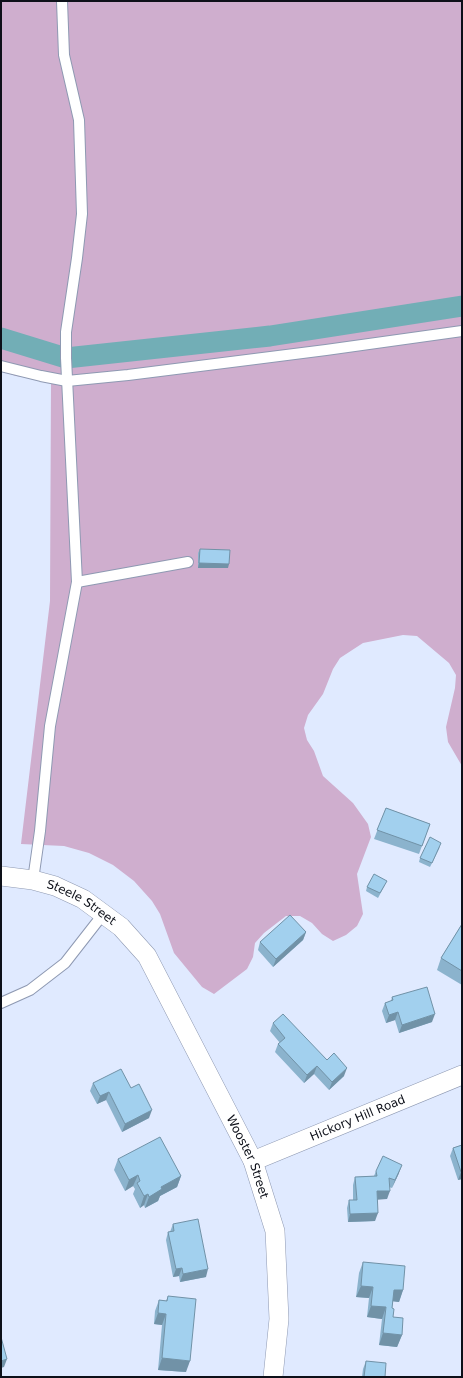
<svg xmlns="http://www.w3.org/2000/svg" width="463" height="1378" viewBox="0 0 463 1378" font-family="'DejaVu Sans',sans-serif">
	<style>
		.green { fill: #cfaece }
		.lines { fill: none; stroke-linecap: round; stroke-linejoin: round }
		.canal { stroke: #72aeb6; stroke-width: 21 }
		.lane-casing { stroke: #8e99b2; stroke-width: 12 }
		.street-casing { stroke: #8e99b2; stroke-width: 20 }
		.lane { stroke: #fff; stroke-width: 10 }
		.street { stroke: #fff; stroke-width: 19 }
		.wall { fill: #8bb3cd }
		.shaded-wall { fill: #7192a7 }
		.building { fill: #a2d0ee; stroke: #7192a7 }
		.labels { text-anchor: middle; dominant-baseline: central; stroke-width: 4; stroke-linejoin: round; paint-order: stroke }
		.street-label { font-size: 12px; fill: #0d1019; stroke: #e0eaff }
	</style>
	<rect width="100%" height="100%" fill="#e0eaff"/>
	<polygon class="green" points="1,1 462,1 462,766 448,742 446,727 455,688 456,675 449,663 417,636 403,635 363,643 340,658 333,669 323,694 308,715 304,728 307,740 314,751 323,776 353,803 368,824 371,837 357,874 363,914 357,926 346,935 333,941 322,934 312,923 300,916 286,916 264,933 255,943 253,957 247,969 214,994 202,987 174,953 160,914 152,901 134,881 113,865 89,853 64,846 21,844 50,601 51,381 16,376 1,371"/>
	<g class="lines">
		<polyline class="canal" points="1,338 66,358 270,336 462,306"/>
		<g class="lane-casing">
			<g id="lane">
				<polyline points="1,366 41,376 67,381 128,375 326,350 462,331"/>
				<polyline points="77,582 188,562"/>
				<polyline points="33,880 40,831 50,726 77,582 66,358 66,332 77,258 82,214 79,120 64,55 62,1"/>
				<polyline points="1,1003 30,990 65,963 104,913"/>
			</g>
		</g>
		<g class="street-casing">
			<g id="street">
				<path id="s1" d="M1,876l32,4 22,6 28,13 38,28 26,29 106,205 22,70 4,88 -6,58"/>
				<path id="s2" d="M253,1161l209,-86"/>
			</g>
		</g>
		<use href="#lane" class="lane"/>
		<use href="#street" class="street"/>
	</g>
	<g class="wall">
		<polygon points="200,549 228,568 198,568 198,553"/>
		<polygon points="386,808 430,824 419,854 374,839"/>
		<polygon points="440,847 430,867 419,862 420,858"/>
		<polygon points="385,885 378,898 366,891 367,887"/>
		<polygon points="462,924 462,985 437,970 441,958"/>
		<polygon points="306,932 303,940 273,967 258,950 260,942"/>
		<polygon points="392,997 432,1022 399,1033 395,1020 386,1023 382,1011 385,1003 391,1001"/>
		<polygon points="273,1023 327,1060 344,1076 329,1090 314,1074 304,1083 275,1052 278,1044 280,1043 270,1031"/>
		<polygon points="93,1083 131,1088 149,1118 122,1132 106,1100 97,1104 90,1091"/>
		<polygon points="462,1145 462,1179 458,1180 450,1156 453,1148"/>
		<polygon points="118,1159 181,1176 177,1187 160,1196 158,1201 145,1208 144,1205 140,1208 133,1194 135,1189 133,1186 125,1191 114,1170"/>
		<polygon points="376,1171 399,1173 392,1188 389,1187 387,1199 377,1199 375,1221 348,1222 347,1208 349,1200 353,1200 353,1185 355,1177 374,1176"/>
		<polygon points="173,1224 206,1277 180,1282 179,1276 173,1277 166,1240 168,1232 170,1232"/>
		<polygon points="363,1262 403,1290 399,1302 393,1301 392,1308 393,1317 402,1335 397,1347 379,1345 382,1319 367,1317 369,1298 356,1297 359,1273"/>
		<polygon points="168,1296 186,1372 158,1370 162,1325 154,1324 155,1311 159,1300 166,1301"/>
		<polygon points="366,1361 385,1377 362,1377 363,1369"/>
	</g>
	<g class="shaded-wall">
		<polygon points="199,563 229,564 228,568 198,568"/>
		<polygon points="306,932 303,940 273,967 276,959"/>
		<polygon points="398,1012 395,1020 386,1023 389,1015"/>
		<polygon points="435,1014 432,1022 399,1033 402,1025"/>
		<polygon points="317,1066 314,1074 304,1083 307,1075"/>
		<polygon points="347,1068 344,1076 329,1090 332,1082"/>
		<polygon points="109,1092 106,1100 97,1104 100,1096"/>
		<polygon points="152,1110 149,1118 122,1132 125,1124"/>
		<polygon points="402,1165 399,1173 392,1188 395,1180"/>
		<polygon points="461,1172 462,1172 462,1179 458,1180"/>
		<polygon points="138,1175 133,1186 125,1191 129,1180"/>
		<polygon points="181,1176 177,1187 160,1196 158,1201 145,1208 149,1197 161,1187"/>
		<polygon points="377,1191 390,1191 387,1199 374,1200"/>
		<polygon points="148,1194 144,1205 140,1208 144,1196"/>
		<polygon points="378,1213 375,1221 348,1222 350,1214"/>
		<polygon points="182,1268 179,1276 173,1277 176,1269"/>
		<polygon points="208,1269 206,1277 180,1282 183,1274"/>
		<polygon points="361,1286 373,1287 369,1298 356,1297"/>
		<polygon points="394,1290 403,1290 399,1302 390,1301"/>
		<polygon points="371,1306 386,1307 382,1319 367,1317"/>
		<polygon points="158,1313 166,1314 162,1325 154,1324"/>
		<polygon points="383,1333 402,1335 397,1347 379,1345"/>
		<polygon points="162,1358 190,1361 186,1372 158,1370"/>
		<polygon points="7,1359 4,1367 1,1368 1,1361"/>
	</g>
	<g class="building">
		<polygon points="200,549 230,550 229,564 199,563"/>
		<polygon points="386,808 430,824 422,846 377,830"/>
		<polygon points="430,837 441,843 432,863 420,858"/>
		<polygon points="374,874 387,881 380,893 367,887"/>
		<polygon points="290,915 306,932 276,959 260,942"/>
		<polygon points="462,924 462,971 441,958"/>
		<polygon points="427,987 435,1014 402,1025 398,1012 389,1015 385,1003 393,1000 392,997"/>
		<polygon points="283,1014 327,1060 334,1053 347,1068 332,1082 317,1066 307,1075 278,1044 285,1038 273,1023"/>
		<polygon points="121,1069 131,1088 139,1084 152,1110 125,1124 109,1092 100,1096 93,1083"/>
		<polygon points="160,1137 181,1176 161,1187 162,1189 149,1197 148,1194 144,1196 137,1183 140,1181 138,1175 129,1180 118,1159"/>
		<polygon points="462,1145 462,1172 461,1172 453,1148"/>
		<polygon points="383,1156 402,1165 395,1180 389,1178 390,1191 377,1191 378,1213 350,1214 349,1200 357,1200 355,1177 377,1176 376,1171"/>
		<polygon points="198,1219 208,1269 183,1274 182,1268 176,1269 168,1232 174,1231 173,1224"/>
		<polygon points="363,1262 405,1266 403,1290 394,1290 392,1308 394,1309 393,1317 403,1318 402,1335 383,1333 386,1307 371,1306 373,1287 361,1286"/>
		<polygon points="168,1296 196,1299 190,1361 162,1358 166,1314 158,1313 159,1300 167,1301"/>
		<polygon points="1,1337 7,1359 1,1361"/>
		<polygon points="366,1361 386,1363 385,1377 364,1377"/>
	</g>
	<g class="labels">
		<g class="street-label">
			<text stroke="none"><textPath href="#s1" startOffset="86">Steele Street</textPath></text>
			<text stroke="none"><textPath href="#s2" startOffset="113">Hickory Hill Road</textPath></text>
			<text stroke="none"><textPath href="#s1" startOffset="397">Wooster Street</textPath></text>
		</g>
	</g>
	<rect width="463" height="1378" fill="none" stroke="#0d1019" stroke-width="4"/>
</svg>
